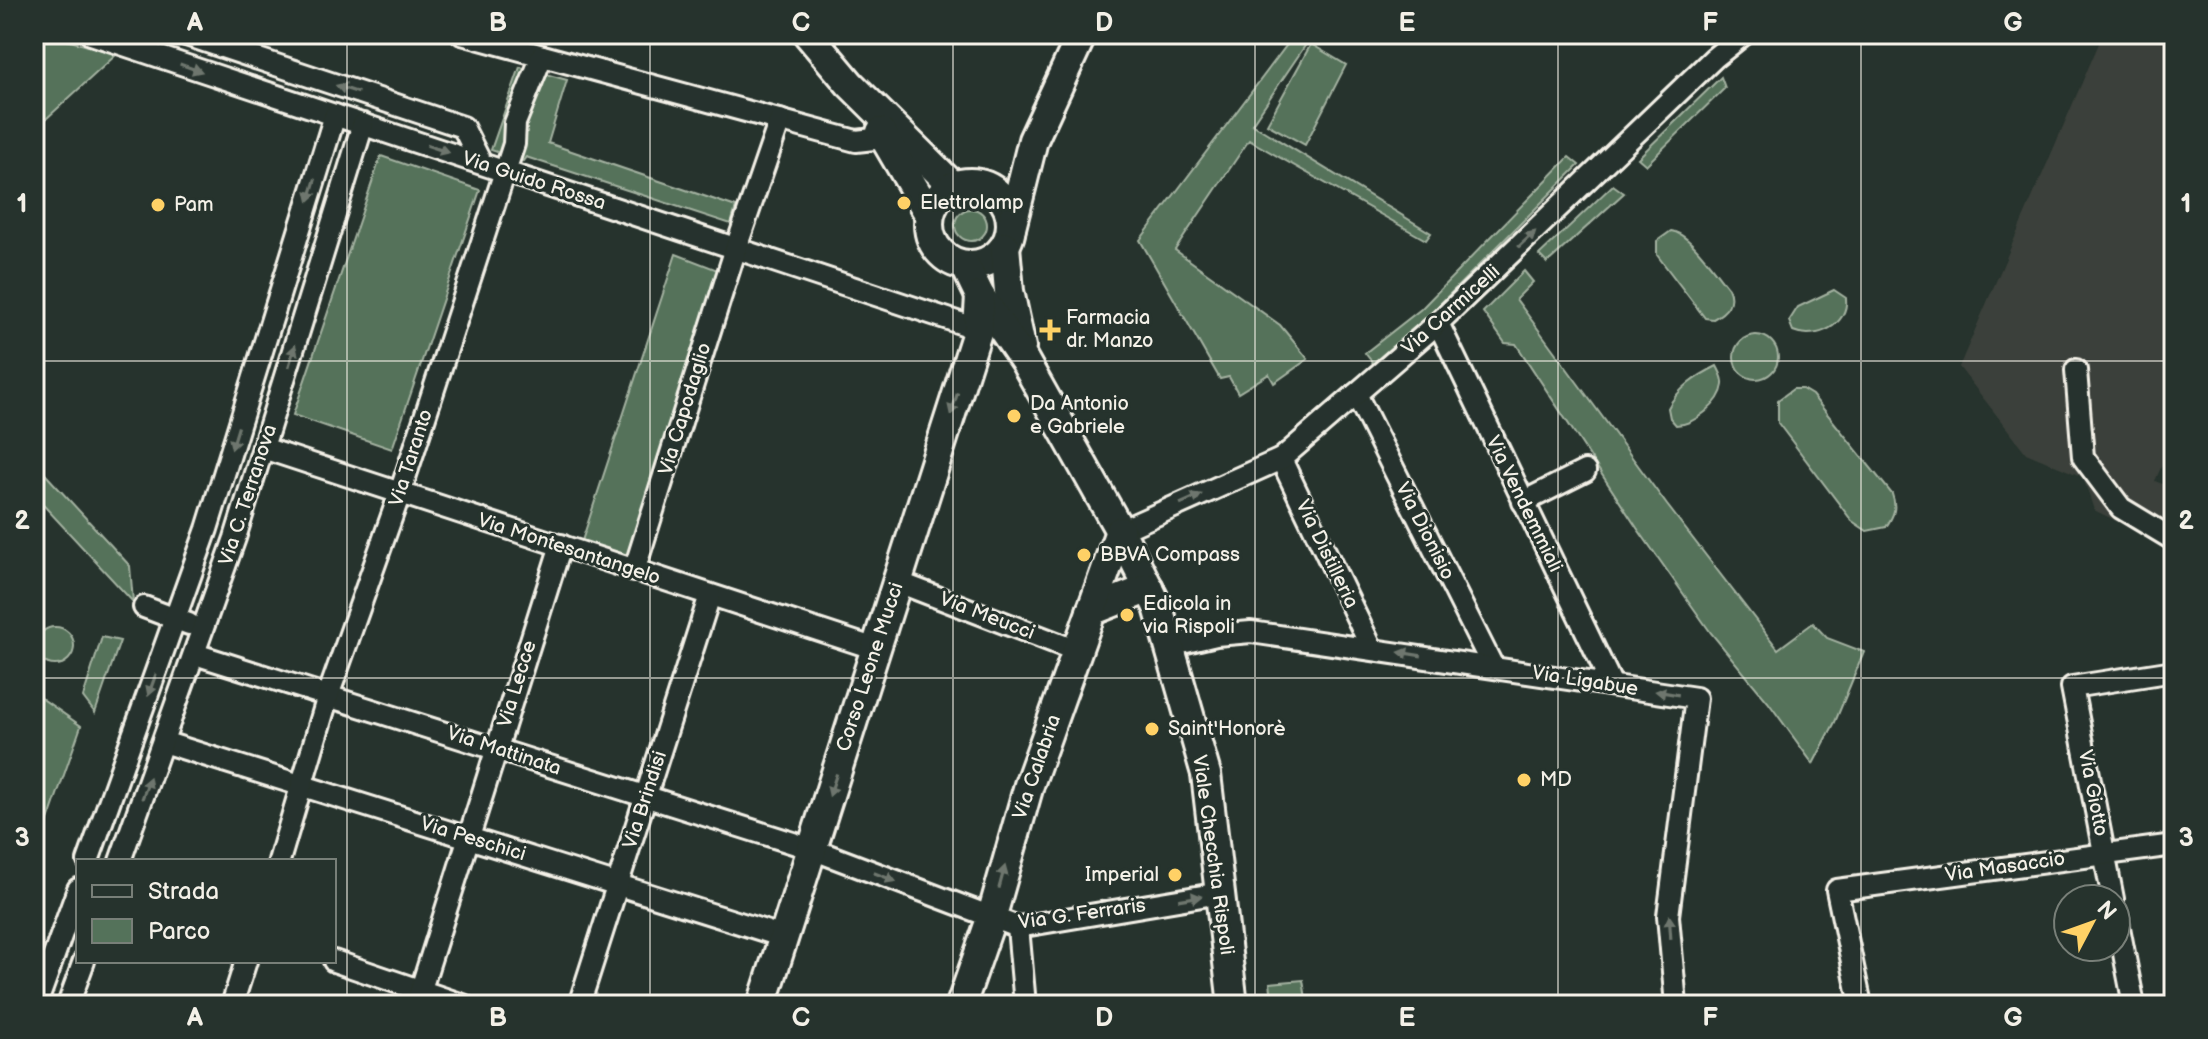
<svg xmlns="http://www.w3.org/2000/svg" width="2208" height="1039" viewBox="0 0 2208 1039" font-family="'Balsamiq Sans',sans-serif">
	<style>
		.built { fill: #3b403a }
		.green { fill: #54725a; stroke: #a4b2a1; stroke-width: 2 }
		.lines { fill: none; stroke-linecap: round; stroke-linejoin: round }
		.street-casing { stroke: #f4f1e8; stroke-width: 26 }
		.secondary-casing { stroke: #f4f1e8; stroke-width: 34 }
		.street { stroke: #26332d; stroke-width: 20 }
		.secondary { stroke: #26332d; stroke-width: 28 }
		.oneway { fill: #6e766e }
		.grid { fill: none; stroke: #f4f1e8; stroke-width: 2; stroke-opacity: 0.55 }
		.poi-dot { fill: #ffd166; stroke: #26332d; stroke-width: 3 }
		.labels { text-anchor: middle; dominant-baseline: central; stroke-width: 6; stroke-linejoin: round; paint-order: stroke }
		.street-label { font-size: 20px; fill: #f4f1e8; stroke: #26332d }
		.poi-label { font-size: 20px; fill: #f4f1e8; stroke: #26332d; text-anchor: start }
		.neatline { fill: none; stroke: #f4f1e8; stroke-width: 3 }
		.grid-label { font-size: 26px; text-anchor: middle; font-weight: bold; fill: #f4f1e8 }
	</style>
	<rect width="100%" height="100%" fill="#26332d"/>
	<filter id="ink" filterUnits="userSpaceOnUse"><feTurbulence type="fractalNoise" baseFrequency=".0125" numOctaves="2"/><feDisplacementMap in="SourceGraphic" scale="16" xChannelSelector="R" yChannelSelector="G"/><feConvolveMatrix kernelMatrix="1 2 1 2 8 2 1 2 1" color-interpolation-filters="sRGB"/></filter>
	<g filter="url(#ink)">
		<polygon class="built" points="2103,34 2174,34 2174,438 2155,481 2172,488 2166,502 2174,505 2174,546 2141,533 2094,510 2083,477 2026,453 1959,367"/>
		<g class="green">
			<polygon points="34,34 45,34 117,54 34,130"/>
			<polygon points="1295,34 1313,34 1252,124 1431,233 1426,240 1249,140 1175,250 1280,325 1308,359 1274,383 1269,374 1238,393 1229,377 1220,379 1140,240"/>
			<polygon points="1311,44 1346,65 1305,145 1267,124"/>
			<polygon points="520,67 567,80 548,143 736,207 731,224 532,159 526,157 523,161 491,150"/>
			<polygon points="1721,77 1725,88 1646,165 1638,158"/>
			<polygon points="381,156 480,190 392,449 293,415"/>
			<polygon points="1569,157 1579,165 1430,314 1373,363 1365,353 1421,309"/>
			<polygon points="1613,185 1624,193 1547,263 1539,255"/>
			<circle cx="971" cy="225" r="16"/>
			<path d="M1671,231c19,2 44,42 57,57 7,15 -2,24 -15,31l-8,-1 -48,-63v-14z"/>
			<polygon points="676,254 723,272 628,566 579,550"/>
			<polygon points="1524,271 1533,282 1516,299 1667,505 1778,649 1813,623 1827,638 1864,652 1835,722 1813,764 1768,702 1711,633 1637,528 1516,344 1505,343 1483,312"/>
			<path d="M1834,290l12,8c3,27 -30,43 -53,33l-4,-10 9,-14z"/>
			<circle cx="1756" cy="357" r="22"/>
			<path d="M1717,366c3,6 7,12 6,19 -2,18 -29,40 -47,40l-6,-7 -2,-10c10,-20 29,-32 49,-42z"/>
			<path d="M1793,389h9l10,6 80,99c5,14 2,21 -6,33l-19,4 -15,-10 -74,-98v-23z"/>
			<polygon points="34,462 130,566 133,602 34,495"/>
			<circle cx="55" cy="646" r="19"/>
			<polygon points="102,637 120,641 95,713 83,697"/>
			<polygon points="34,693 81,726 34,861"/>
			<polygon points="1303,980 1307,1005 1273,1005 1270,983"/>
		</g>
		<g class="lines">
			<g class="street-casing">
				<g id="street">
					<polyline points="91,34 978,329"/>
					<polyline points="183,34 463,127 481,163"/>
					<polyline points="462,34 856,141 874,139 882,134"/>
					<polyline points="1438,323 1612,685"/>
					<polyline points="2076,370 2083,457 2121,508 2174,540"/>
					<polyline points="1356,394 1493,667"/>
					<polyline points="263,448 876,649"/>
					<polyline points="1281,459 1372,649"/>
					<polyline points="1523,502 1585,471"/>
					<polyline points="1120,531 1281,459 1438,323 1714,58 1744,34"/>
					<polyline points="634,571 736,248 780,120"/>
					<polyline points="898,582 1077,651"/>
					<polyline points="144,607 189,624"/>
					<polyline points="1169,646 1216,635 1251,632 1696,698 1668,916 1676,1005"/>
					<polyline points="195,654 812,849 1018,927 1220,893"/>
					<polyline points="163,742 784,937"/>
					<polyline points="88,861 207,529 335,115"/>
					<polyline points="120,861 235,538 363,124"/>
					<polyline points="279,861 328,696 400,493 514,144 515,123 542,56"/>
					<polyline points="2113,899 2072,687 2174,671"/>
					<polyline points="2116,912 2134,1005"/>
					<polyline points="1018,927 1025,1005"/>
					<polyline points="334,961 463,1005"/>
					<polyline points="36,1005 78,889"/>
					<polyline points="68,1005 84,961"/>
					<polyline points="232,1005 246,961"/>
					<polyline points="416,1005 561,545"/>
					<polyline points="579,1005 710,595"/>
					<polyline points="1861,1005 1837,890 2174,845"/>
				</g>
			</g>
			<g class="secondary-casing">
				<g id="secondary">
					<polyline points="808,34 850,84 953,186"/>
					<polyline points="881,132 929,214"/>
					<circle cx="970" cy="224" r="41"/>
					<polyline points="1011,228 1033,140 1082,34"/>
					<polyline points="1005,246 1009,291 1021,347"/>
					<polyline points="965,265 980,296 1024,360 1120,531 1158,607 1206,774 1233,1005"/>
					<polyline points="1091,611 1149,588"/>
					<polyline points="762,1005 978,329 980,296"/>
					<polyline points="961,1005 991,919 1029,785 1120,531"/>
				</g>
			</g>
			<use href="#street" class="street"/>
			<use href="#secondary" class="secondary"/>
		</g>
		<defs><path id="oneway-solid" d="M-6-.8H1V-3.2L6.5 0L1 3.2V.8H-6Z" transform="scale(2)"/></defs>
		<g class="oneway">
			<use href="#oneway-solid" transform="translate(191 68) rotate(19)"/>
			<use href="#oneway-solid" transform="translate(347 89) rotate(-162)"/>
			<use href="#oneway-solid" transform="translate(438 149) rotate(18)"/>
			<use href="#oneway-solid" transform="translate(312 190) rotate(107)"/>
			<use href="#oneway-solid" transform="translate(1527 239) rotate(-43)"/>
			<use href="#oneway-solid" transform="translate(292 356) rotate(-73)"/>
			<use href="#oneway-solid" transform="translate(954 404) rotate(108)"/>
			<use href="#oneway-solid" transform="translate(235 438) rotate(107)"/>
			<use href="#oneway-solid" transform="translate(1191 499) rotate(-24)"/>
			<use href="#oneway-solid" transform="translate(1410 654) rotate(-171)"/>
			<use href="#oneway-solid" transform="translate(152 685) rotate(110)"/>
			<use href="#oneway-solid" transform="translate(1667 693) rotate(-171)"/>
			<use href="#oneway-solid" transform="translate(833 785) rotate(108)"/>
			<use href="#oneway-solid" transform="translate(146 788) rotate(-70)"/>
			<use href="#oneway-solid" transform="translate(885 877) rotate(21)"/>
			<use href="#oneway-solid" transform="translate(1002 877) rotate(-75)"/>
			<use href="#oneway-solid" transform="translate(1190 898) rotate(-9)"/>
			<use href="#oneway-solid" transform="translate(1670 927) rotate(-94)"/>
		</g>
	</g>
	<path class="grid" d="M347,34v971M650,34v971M953,34v971M1255,34v971M1558,34v971M1861,34v971M34,361h2140M34,678h2140"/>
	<g class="poi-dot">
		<circle cx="904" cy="203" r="8"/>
		<circle cx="158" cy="205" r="8"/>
		<path d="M1046 318h8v8h8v8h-8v8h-8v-8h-8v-8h8z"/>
		<circle cx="1014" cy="416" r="8"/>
		<circle cx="1084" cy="555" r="8"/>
		<circle cx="1127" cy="615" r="8"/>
		<circle cx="1152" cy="729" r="8"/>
		<circle cx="1524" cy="780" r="8"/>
		<circle cx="1175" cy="875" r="8"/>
	</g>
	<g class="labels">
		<g class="street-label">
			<text transform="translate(534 181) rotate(18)">Via Guido Rossa</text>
			<text transform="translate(1451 310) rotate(-42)">Via Carmicelli</text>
			<text transform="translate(685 409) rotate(-73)">Via Capodaglio</text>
			<text transform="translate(411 458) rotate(-72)">Via Taranto</text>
			<text transform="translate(248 495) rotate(-72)">Via C. Terranova</text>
			<text transform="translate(1524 504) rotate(64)">Via Vendemmiali</text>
			<text transform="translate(1425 531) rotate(63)">Via Dionisio</text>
			<text transform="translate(569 549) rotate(18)">Via Montesantangelo</text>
			<text transform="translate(1327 554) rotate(64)">Via Distilleria</text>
			<text transform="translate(987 616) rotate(21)">Via Meucci</text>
			<text transform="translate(870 667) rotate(-72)">Corso Leone Mucci</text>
			<text transform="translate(1585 681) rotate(9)">Via Ligabue</text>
			<text transform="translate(517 684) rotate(-73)">Via Lecce</text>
			<text transform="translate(504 751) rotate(18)">Via Mattinata</text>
			<text transform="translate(1037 767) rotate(-71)">Via Calabria</text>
			<text transform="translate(2093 793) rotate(79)">Via Giotto</text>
			<text transform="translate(645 800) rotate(-72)">Via Brindisi</text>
			<text transform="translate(473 839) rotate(17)">Via Peschici</text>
			<text transform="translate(1213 855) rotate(82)">Viale Checchia Rispoli</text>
			<text transform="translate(2005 867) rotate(-8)">Via Masaccio</text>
			<text transform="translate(1082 914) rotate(-8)">Via G. Ferraris</text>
		</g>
		<g class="poi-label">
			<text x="920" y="203">Elettrolamp</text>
			<text x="174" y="205">Pam</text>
			<text x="1066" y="318">Farmacia<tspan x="1066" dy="23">dr. Manzo</tspan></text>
			<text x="1030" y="404">Da Antonio<tspan x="1030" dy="23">e Gabriele</tspan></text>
			<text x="1100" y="555">BBVA Compass</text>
			<text x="1143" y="604">Edicola in<tspan x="1143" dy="23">via Rispoli</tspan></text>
			<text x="1168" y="729">Saint'Honorè</text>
			<text x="1540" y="780">MD</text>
			<text x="1159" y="875" text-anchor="end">Imperial</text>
		</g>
	</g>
	<rect width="2208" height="1039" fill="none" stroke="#26332d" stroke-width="88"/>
	<rect x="76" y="859" width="260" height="104" fill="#26332d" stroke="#787f78" stroke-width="2"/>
	<rect x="92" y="885" width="40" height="12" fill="#26332d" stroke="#787f78" stroke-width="2"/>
	<text x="148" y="899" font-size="24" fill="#f4f1e8">Strada</text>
	<rect x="92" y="919" width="40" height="24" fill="#54725a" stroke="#787f78" stroke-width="2"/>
	<text x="148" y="939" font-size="24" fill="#f4f1e8">Parco</text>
	<g transform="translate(2092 923) rotate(49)"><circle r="38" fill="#26332d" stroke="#787f78" stroke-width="2"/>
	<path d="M0-6L14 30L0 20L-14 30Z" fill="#ffd166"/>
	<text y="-12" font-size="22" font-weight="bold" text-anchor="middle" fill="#f4f1e8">N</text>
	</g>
	<rect x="44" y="44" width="2120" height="951" class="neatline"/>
	<g class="grid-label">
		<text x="195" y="31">A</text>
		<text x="498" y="31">B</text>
		<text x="801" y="31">C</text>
		<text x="1104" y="31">D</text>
		<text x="1407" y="31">E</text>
		<text x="1710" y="31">F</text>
		<text x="2013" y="31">G</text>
		<text x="22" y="212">1</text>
		<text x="2186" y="212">1</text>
		<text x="22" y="529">2</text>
		<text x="2186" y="529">2</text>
		<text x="22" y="846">3</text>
		<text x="2186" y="846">3</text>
		<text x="195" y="1026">A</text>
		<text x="498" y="1026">B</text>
		<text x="801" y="1026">C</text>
		<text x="1104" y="1026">D</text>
		<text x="1407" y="1026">E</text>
		<text x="1710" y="1026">F</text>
		<text x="2013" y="1026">G</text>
	</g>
</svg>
